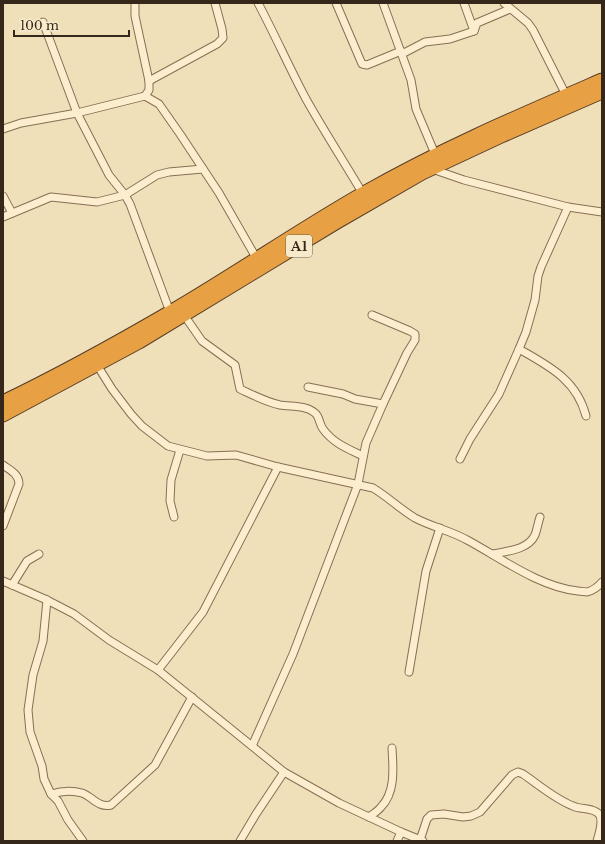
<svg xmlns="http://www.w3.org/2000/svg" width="605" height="844" viewBox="0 0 605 844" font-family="'Libre Baskerville',serif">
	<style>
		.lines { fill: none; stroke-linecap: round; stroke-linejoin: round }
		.street-casing { stroke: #876f54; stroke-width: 9 }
		.highway-casing { stroke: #543d29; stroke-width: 15 }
		.street { stroke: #fbedcd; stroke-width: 7 }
		.highway { stroke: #e7a043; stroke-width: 13 }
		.labels { text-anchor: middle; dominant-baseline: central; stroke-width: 3.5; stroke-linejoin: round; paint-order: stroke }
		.shield { fill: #f7eaca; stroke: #6f624f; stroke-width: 1 }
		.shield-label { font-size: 13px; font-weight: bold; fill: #35271a }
	</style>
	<rect width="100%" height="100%" fill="#f0e0ba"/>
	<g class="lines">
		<g class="street-casing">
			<g id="street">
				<path d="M258,3c17,32 31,64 48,96 18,32 38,63 57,95"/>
				<polyline points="336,3 362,64 367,65 401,51"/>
				<polyline points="383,3 411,80 416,109 435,154"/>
				<polyline points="464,3 474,31"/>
				<polyline points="504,3 528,23 533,30 566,95"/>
				<polyline points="43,22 77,113 109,175 125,195 130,204 170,312"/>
				<polyline points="402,54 425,42 450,39 474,31 477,23 510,9"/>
				<polyline points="149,81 217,44 223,38 222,29 215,3"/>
				<polyline points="145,96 159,104 180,134 219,193 258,261"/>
				<polyline points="3,129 21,123 77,113 145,96 149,90 149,81 135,16 135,3"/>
				<polyline points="432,169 464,180 568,207 602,212"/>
				<polyline points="3,196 12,213"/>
				<polyline points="3,217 51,197 97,202 125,195 157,175 169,172 203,169"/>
				<path d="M184,315l18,26 33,24 5,24c13,6 26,13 40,16 11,2 26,0 35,8 5,4 4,11 8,16 10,14 25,20 40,27"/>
				<path d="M519,349c30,17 58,31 67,67"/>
				<path d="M97,365l15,24 19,25 11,12 26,20 39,10 29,-1 42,12 95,21c15,9 27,21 42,30 17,9 37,13 54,23 33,18 71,46 109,50 3,0 7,1 9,1 7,-2 11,-5 15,-10"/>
				<polyline points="308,387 343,394 355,399 383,404"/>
				<polyline points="460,459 470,439 499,394 519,349 526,332 535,300 538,276 541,267 568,207"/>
				<path d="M3,465c7,5 16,9 16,19l-16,42"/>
				<polyline points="174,517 170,501 171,480 180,450"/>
				<path d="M493,554c14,-3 35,-4 42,-19 2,-5 3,-12 5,-18"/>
				<polyline points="3,581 47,600 74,614 109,640 158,670 284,772 339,803 401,832 423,841"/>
				<polyline points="12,585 27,561 39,554"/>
				<polyline points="47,600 43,641 33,675 28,710 30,732 42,766 44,779 51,794 58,801 68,820 83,841"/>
				<polyline points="158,670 203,612 278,467"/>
				<polyline points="409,672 426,571 440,528"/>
				<polyline points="252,746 293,654 358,484 366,443 383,404 407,353 415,340 415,334 410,331 372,315"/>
				<path d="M51,794c10,-3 21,-4 31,-1 11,4 16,15 29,12l44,-40 37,-68"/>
				<path d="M369,817c4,-3 9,-6 12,-10 15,-15 12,-40 11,-59"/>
				<path d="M420,840l7,-21 4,-4 13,-1 19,3 8,-1 9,-4 32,-37 6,-3 5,2c16,11 32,25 50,32 8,4 19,1 26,8 5,7 0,19 -2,27"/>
				<polyline points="240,841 256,814 284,772"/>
				<polyline points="397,841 401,832"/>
			</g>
		</g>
		<g class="highway-casing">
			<g id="highway">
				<path d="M3,402c58,-28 114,-59 169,-91 65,-38 127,-81 192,-118 77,-44 157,-78 238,-113"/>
				<polyline points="3,415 139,342 337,222 422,173 499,137 602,92"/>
			</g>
		</g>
		<use href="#street" class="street"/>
		<use href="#highway" class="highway"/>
	</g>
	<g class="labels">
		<rect class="shield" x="286" y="235" width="26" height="22" rx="3"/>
		<g class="shield-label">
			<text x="299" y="246">A1</text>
		</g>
	</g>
	<rect width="605" height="844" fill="none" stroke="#35271a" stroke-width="8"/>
	<path d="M14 30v6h115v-6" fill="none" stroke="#35271a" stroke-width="2"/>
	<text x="20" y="30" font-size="12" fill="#35271a" stroke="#f7eaca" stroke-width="3" paint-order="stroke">100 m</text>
</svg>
